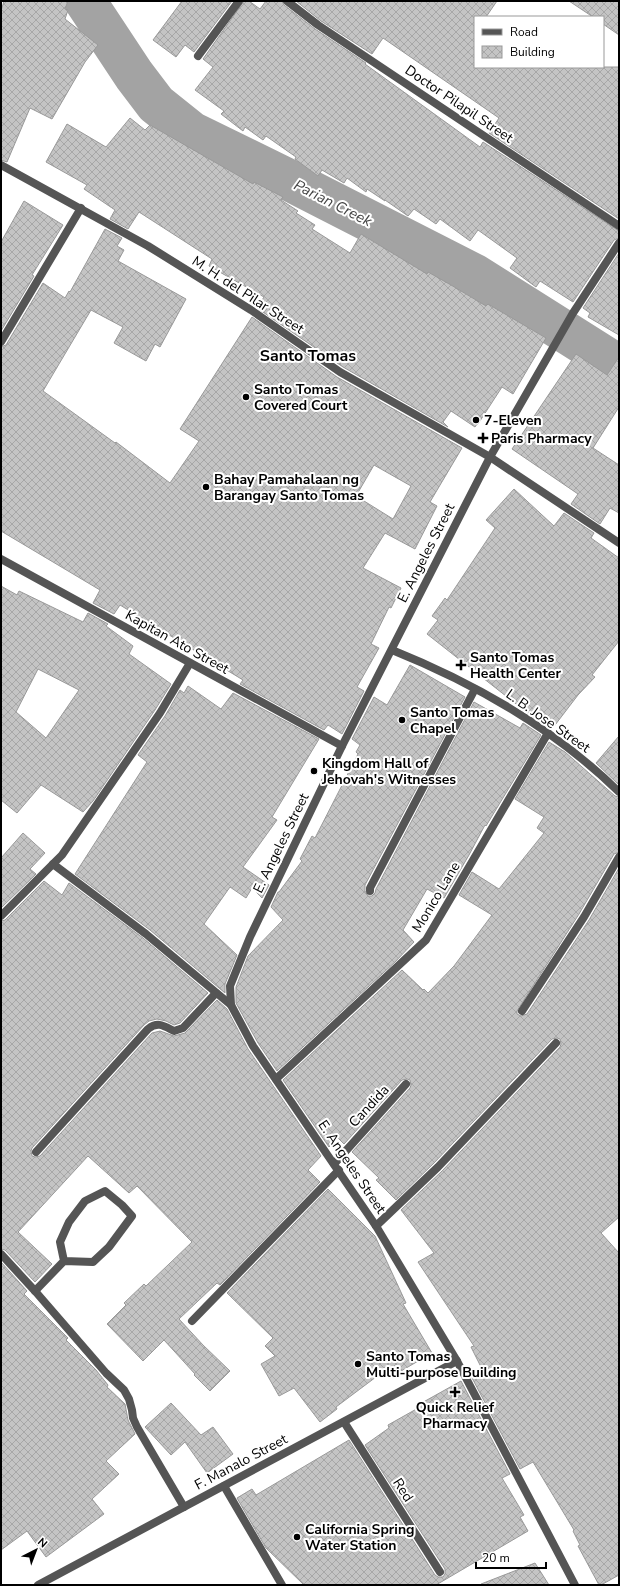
<svg xmlns="http://www.w3.org/2000/svg" width="620" height="1586" viewBox="0 0 620 1586" font-family="'Nunito Sans',sans-serif">
	<style>
		.lines { fill: none; stroke-linecap: round; stroke-linejoin: round }
		.river { stroke: #a3a3a3; stroke-width: 42 }
		.building { fill: url(#building-cross-hatch); stroke: #999; fill-rule: evenodd }
		.service { stroke: #555; stroke-width: 8 }
		.minor { stroke: #555; stroke-width: 8 }
		.tertiary { stroke: #555; stroke-width: 8 }
		.poi-dot { fill: #000; stroke: #fff; stroke-width: 1.5 }
		.labels { text-anchor: middle; dominant-baseline: central; stroke-width: 4; stroke-linejoin: round; paint-order: stroke }
		.street-label { font-size: 14px; fill: #000; stroke: #fff }
		.poi-label { font-size: 14px; font-weight: bold; fill: #000; stroke: #fff; text-anchor: start }
		.water-label { font-size: 15px; font-style: italic; fill: #444; stroke: #fff }
		.quarter-label { font-size: 16px; font-weight: bold; fill: #000; stroke: #fff }
	</style>
	<defs>
		<pattern id="building-cross-hatch" width="8" height="8" patternUnits="userSpaceOnUse"><rect width="8" height="8" fill="#c4c4c4"/><path d="M0 0l8 8M0 8l8-8" fill="none" stroke="#a7a7a7"/></pattern>
	</defs>
	<rect width="100%" height="100%" fill="#fff"/>
	<g class="lines">
		<polyline class="river" points="85,1 134,75 156,104 191,132 287,179 475,275 619,366"/>
	</g>
	<g class="building">
		<polygon points="4,1 68,1 65,9 68,10 65,19 98,45 85,62 52,119 30,108 7,162 1,160 1,11"/>
		<polygon points="182,1 232,1 194,52 185,45 176,57 153,40"/>
		<polygon points="244,1 249,1 260,9 266,1 282,1 284,5 315,29 366,63 365,64 480,147 483,142 619,231 619,238 614,240 573,302 540,281 536,287 510,268 517,258 478,230 470,241 440,219 436,224 414,209 408,216 385,200 385,201 367,189 366,192 347,178 344,183 322,170 318,176 295,159 296,157 266,136 263,140 245,127 243,131 221,114 224,111 195,90 213,67 203,59"/>
		<polygon points="296,1 497,1 486,17 475,17 475,67 619,67 619,219 489,133 499,118 383,38 372,54 321,21"/>
		<polygon points="569,1 619,1 619,35 603,24 603,17 593,17"/>
		<polygon points="130,118 145,130 150,125 253,184 254,182 283,197 281,200 298,211 296,213 315,225 312,229 350,253 361,234 427,274 428,272 451,285 486,306 488,304 546,338 513,394 502,387 478,424 477,424 475,427 451,411 443,422 448,427 343,367 257,308 264,297 209,266 212,259 139,212 128,229 110,219 115,210 84,189 87,185 46,162 67,124 106,147"/>
		<polygon points="24,201 63,225 32,275 34,276 1,331 1,242"/>
		<path d="M105,229l17,9 -5,8 7,4 -6,11 68,38 -26,48 -5,-3 -9,17 -32,-18 9,-16 -32,-17 -48,81 72,52 1,-1 54,41 29,-42 -19,-12 72,-112 85,60 125,71 -32,54 7,4 -22,43 -30,-16 -22,35 38,20 -10,20 -2,-1 -18,37 8,4 -22,39 7,4 -22,43 -14,-9 -4,5 -84,-46 3,-4 -123,-75 -6,9 -21,-11 7,-13 -99,-59v-184l5,-2 37,-62 22,15 4,-7 1,1zM374,465l37,21 -18,33 -37,-23z"/>
		<polygon points="619,253 619,335 588,317 590,313 583,308"/>
		<polygon points="576,354 607,375 619,357 619,407 593,448 619,465 619,513 610,508 600,524 571,504 578,494 512,449"/>
		<polygon points="514,489 554,526 564,513 594,533 591,538 619,558 619,641 592,675 595,677 578,695 552,729 525,711 427,634 438,620 432,616 445,598 447,600 495,528 486,520"/>
		<path d="M1,586l16,9 2,-4 64,31 5,-9 20,11 -2,2 27,20 -4,8 42,30 -16,26 -62,91 -10,11 -42,-27 -24,28 -16,-13zM38,669l41,21 -33,48 -30,-26z"/>
		<polygon points="410,665 465,697 365,885 365,891 368,896 372,896 375,893 376,889 474,702 520,728 523,723 541,735 486,826 485,825 469,855 444,898 427,889 403,930 414,942 395,962 277,1071 258,1043 236,1003 236,987 248,956 283,920 271,907 278,892 279,892 302,861 300,859 312,836 315,838 358,754 356,752 360,745 352,739 374,697 387,705"/>
		<polygon points="188,686 221,709 233,693 319,739 272,817 277,820 243,867 269,885 262,898 252,888 246,898 230,887 204,924 237,955 225,984 225,993 150,930 75,874 147,762 138,755 165,716 180,690 184,693"/>
		<polygon points="619,736 619,785 596,763"/>
		<polygon points="549,742 565,752 615,796 619,797 619,852 614,854 579,914 517,1011 517,1014 521,1016 527,1014 589,920 619,868 619,1217 601,1233 619,1253 619,1575 601,1585 599,1585 578,1546 580,1545 573,1531 574,1530 533,1462 520,1469 471,1376 482,1369 471,1347 474,1346 418,1262 434,1253 401,1210 442,1171 560,1047 561,1044 560,1039 557,1038 552,1039 434,1163 396,1200 376,1180 379,1178 352,1152 410,1088 411,1085 410,1080 407,1079 402,1080 344,1144 338,1138 329,1147 283,1080 402,970 423,990 424,989 428,993 454,966 492,915 459,895 472,872 499,889 544,833 537,828 544,817 515,799"/>
		<polygon points="23,833 45,853 30,869 36,874 1,908 1,858"/>
		<polygon points="44,881 62,895 69,883 143,938 208,993 180,1023 174,1025 166,1021 157,1019 149,1021 144,1025 32,1148 31,1151 32,1156 35,1157 40,1156 152,1033 160,1031 174,1036 185,1033 217,1000 227,1009 248,1049 321,1156 308,1170 320,1182 220,1285 217,1283 179,1319 203,1345 230,1371 210,1391 194,1375 195,1374 164,1340 143,1361 107,1324 126,1305 124,1303 144,1284 146,1286 192,1242 137,1186 129,1193 88,1156 18,1232 52,1264 35,1282 5,1250 1,1249 1,921 5,920"/>
		<polygon points="328,1189 375,1236 406,1303 403,1304 432,1353 389,1378 384,1371 336,1407 337,1409 320,1422 294,1388 279,1396 261,1364 275,1356 265,1346 273,1338 227,1293"/>
		<polygon points="1,1262 27,1291 24,1294 68,1338 66,1340 96,1370 108,1385 107,1387 125,1404 128,1420 135,1434 106,1461 119,1474 92,1499 104,1514 46,1557 27,1531 1,1550"/>
		<polygon points="461,1381 510,1474 502,1478 524,1515 520,1517 528,1531 436,1585 304,1585 266,1548 237,1498 252,1489 256,1495 349,1440 435,1575 438,1577 443,1577 445,1574 445,1569 365,1445 389,1428 388,1425 420,1407 418,1405"/>
		<polygon points="171,1403 201,1435 213,1427 233,1454 207,1473 185,1442 171,1455 145,1427"/>
		<polygon points="535,1563 549,1585 481,1585 481,1584"/>
	</g>
	<g class="lines">
		<g class="service">
			<polyline points="198,56 239,1"/>
			<polyline points="1,342 81,208"/>
			<path d="M392,650c82,33 163,79 227,142"/>
			<polyline points="53,864 146,934 231,1005"/>
			<polyline points="370,891 370,888 475,689"/>
			<polyline points="1,916 62,855 160,713 190,663"/>
			<polyline points="522,1011 584,917 619,857"/>
			<polyline points="276,1079 426,940 548,733"/>
			<path d="M36,1152l112,-123c10,-8 16,-3 26,2l9,-3 33,-35"/>
			<polyline points="334,1164 406,1084"/>
			<polyline points="376,1226 438,1167 556,1043"/>
			<polyline points="35,1291 64,1261 93,1262 109,1247 132,1216 122,1205 105,1191 85,1201 69,1222 60,1242 64,1261"/>
			<polyline points="192,1321 339,1170"/>
			<polyline points="344,1422 440,1572"/>
		</g>
		<g class="minor">
			<polyline points="1,559 342,746"/>
			<polyline points="1,1254 35,1291 106,1373 124,1390 129,1399 132,1410 133,1418 137,1427 184,1507"/>
		</g>
		<g class="tertiary">
			<polyline points="287,1 318,25 619,226"/>
			<polyline points="1,165 148,246 251,310 340,372 490,457 619,543"/>
			<polyline points="224,1486 282,1585"/>
			<polyline points="38,1585 457,1361"/>
			<polyline points="575,1585 457,1361 376,1226 253,1046 231,1005 230,986 250,937 342,746 490,457 573,313 619,243"/>
		</g>
	</g>
	<g class="poi-dot">
		<circle cx="246" cy="397" r="4"/>
		<circle cx="476" cy="420" r="4"/>
		<path d="M481 432h4v4h4v4h-4v4h-4v-4h-4v-4h4z"/>
		<circle cx="206" cy="487" r="4"/>
		<path d="M459 659h4v4h4v4h-4v4h-4v-4h-4v-4h4z"/>
		<circle cx="402" cy="720" r="4"/>
		<circle cx="314" cy="771" r="4"/>
		<circle cx="358" cy="1364" r="4"/>
		<path d="M453 1386h4v4h4v4h-4v4h-4v-4h-4v-4h4z"/>
		<circle cx="297" cy="1537" r="4"/>
	</g>
	<g class="labels">
		<g class="street-label">
			<text transform="translate(459 104) rotate(34)">Doctor Pilapil Street</text>
			<text transform="translate(248 295) rotate(33)">M. H. del Pilar Street</text>
			<text transform="translate(426 553) rotate(-63)">E. Angeles Street</text>
			<text transform="translate(177 642) rotate(29)">Kapitan Ato Street</text>
			<text transform="translate(548 721) rotate(35)">L. B. Jose Street</text>
			<text transform="translate(281 843) rotate(-64)">E. Angeles Street</text>
			<text transform="translate(436 897) rotate(-59)">Monico Lane</text>
			<text transform="translate(369 1106) rotate(-47)">Candida</text>
			<text transform="translate(352 1167) rotate(56)">E. Angeles Street</text>
			<text transform="translate(241 1462) rotate(-28)">F. Manalo Street</text>
			<text transform="translate(403 1490) rotate(57)">Red</text>
		</g>
		<g class="poi-label">
			<text x="254" y="389">Santo Tomas<tspan x="254" dy="16">Covered Court</tspan></text>
			<text x="484" y="420">7-Eleven</text>
			<text x="491" y="438">Paris Pharmacy</text>
			<text x="214" y="479">Bahay Pamahalaan ng<tspan x="214" dy="16">Barangay Santo Tomas</tspan></text>
			<text x="470" y="657">Santo Tomas<tspan x="470" dy="16">Health Center</tspan></text>
			<text x="410" y="712">Santo Tomas<tspan x="410" dy="16">Chapel</tspan></text>
			<text x="322" y="763">Kingdom Hall of<tspan x="322" dy="16">Jehovah's Witnesses</tspan></text>
			<text x="366" y="1356">Santo Tomas<tspan x="366" dy="16">Multi-purpose Building</tspan></text>
			<text x="455" y="1407" text-anchor="middle">Quick Relief<tspan x="455" dy="16">Pharmacy</tspan></text>
			<text x="305" y="1529">California Spring<tspan x="305" dy="16">Water Station</tspan></text>
		</g>
		<g class="water-label">
			<text transform="translate(333 203) rotate(27)">Parian Creek</text>
		</g>
		<g class="quarter-label">
			<text x="308" y="356">Santo Tomas</text>
		</g>
	</g>
	<rect width="620" height="1586" fill="none" stroke="#000000" stroke-width="4"/>
	<rect x="474" y="16" width="130" height="52" fill="#ffffff" stroke="#999999"/>
	<rect x="482" y="29" width="20" height="6" fill="#555555" stroke="#999999"/>
	<text x="510" y="36" font-size="12" fill="#000000">Road</text>
	<rect x="482" y="46" width="20" height="12" fill="url(#building-cross-hatch)" stroke="#999999"/>
	<text x="510" y="56" font-size="12" fill="#000000">Building</text>
	<g transform="translate(36 1550) rotate(42)" stroke="#ffffff" stroke-width="3" paint-order="stroke">
	<path d="M0-3L7 15L0 10L-7 15Z" fill="#000000"/>
	<text y="-6" font-size="11" font-weight="bold" text-anchor="middle" fill="#000000">N</text>
	</g>
	<path d="M476 1562v6h70v-6" fill="none" stroke="#000000" stroke-width="2"/>
	<text x="482" y="1562" font-size="12" fill="#000000" stroke="#ffffff" stroke-width="3" paint-order="stroke">20 m</text>
</svg>
